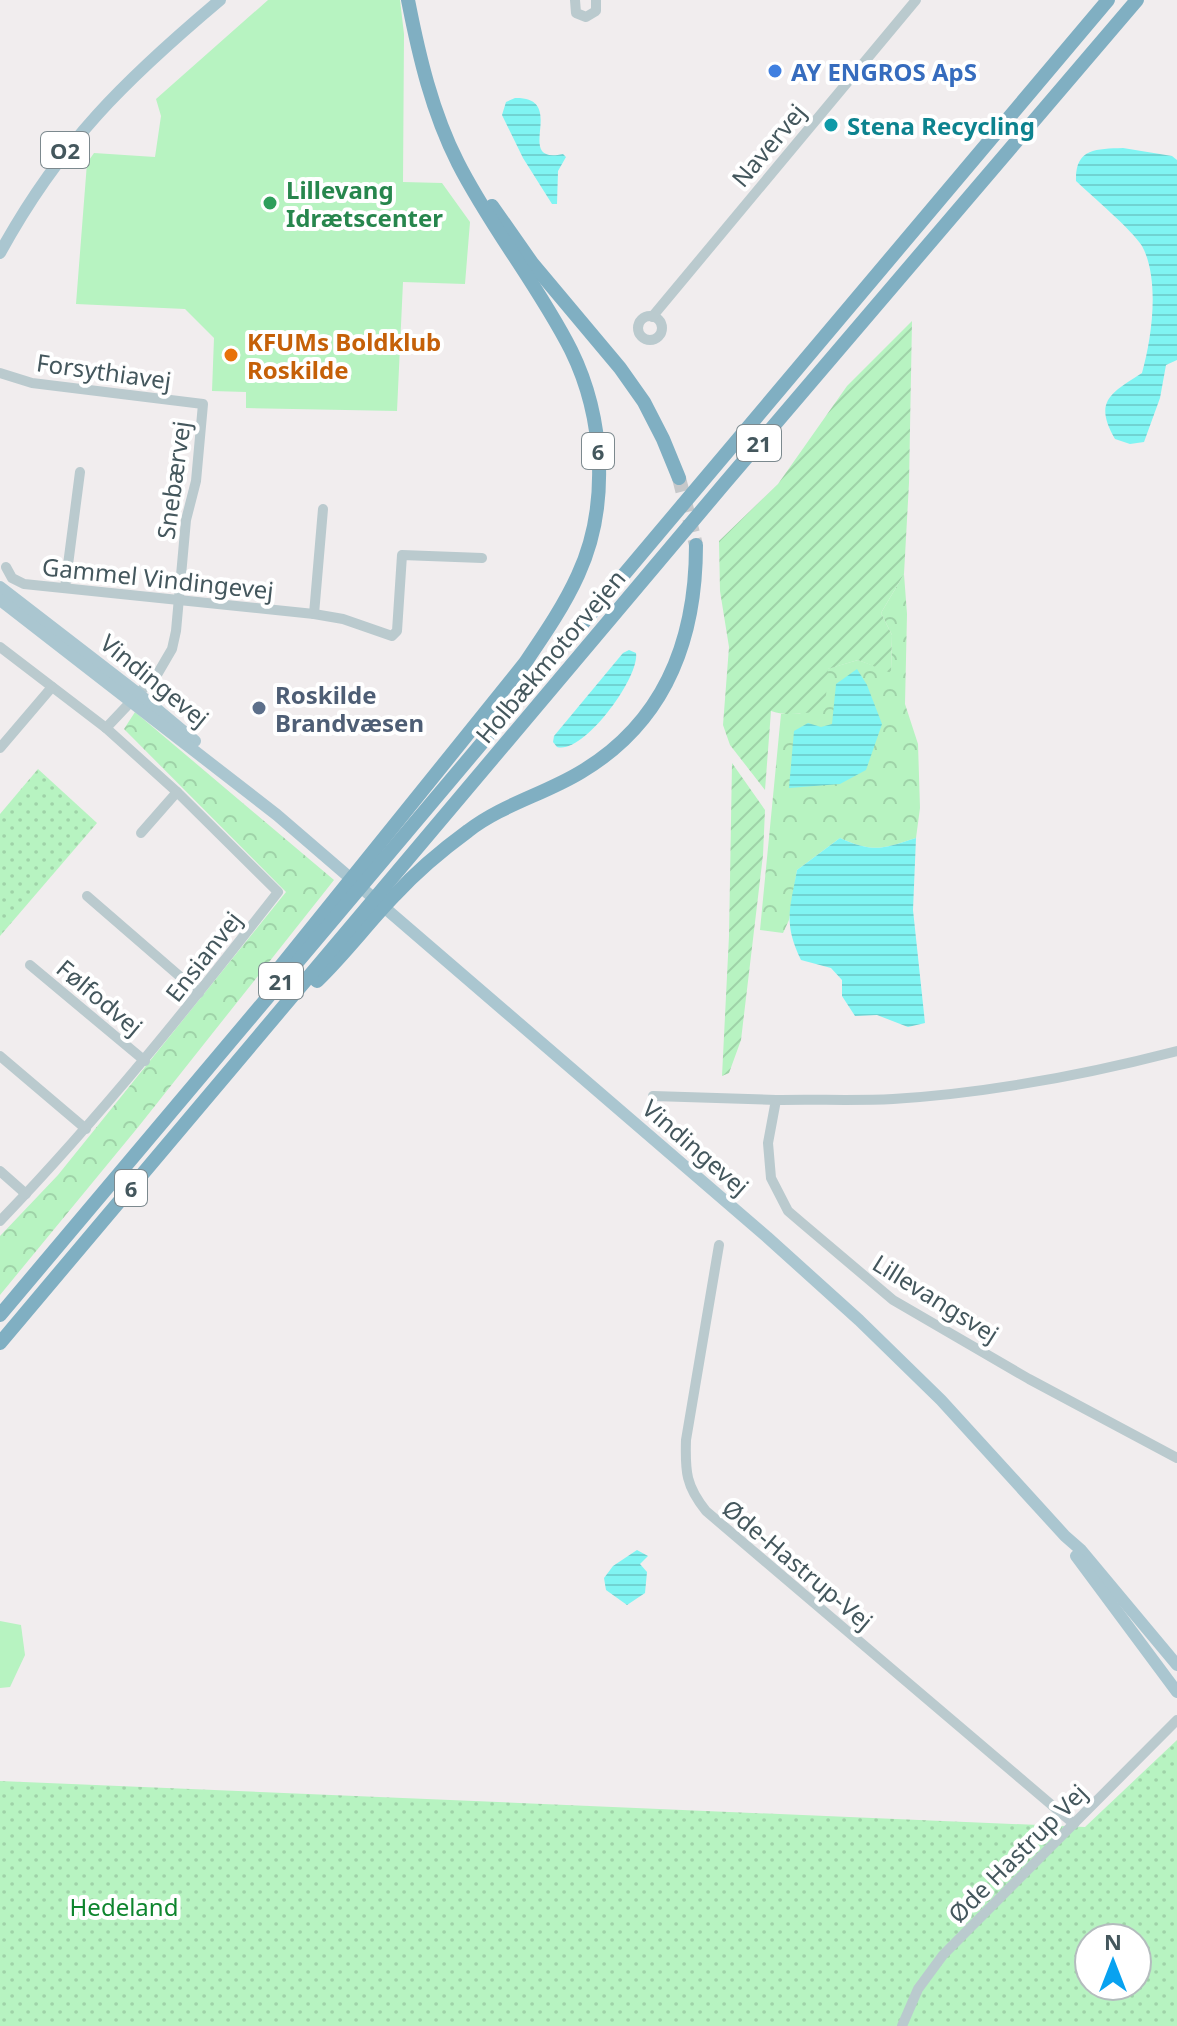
<svg xmlns="http://www.w3.org/2000/svg" width="1177" height="2026" viewBox="0 0 1177 2026" font-family="'Noto Sans',sans-serif">
	<style>
		.grass { fill: #b7f3c1 }
		.forest { fill: url(#forest-crowns) }
		.park { fill: url(#park-dots); fill-rule: evenodd }
		.garden { fill: url(#garden-furrows) }
		.water { fill: url(#water-rules) }
		.lines { fill: none; stroke-linecap: round; stroke-linejoin: round }
		.highway-tunnel { stroke: #c6c8ca; stroke-width: 14; stroke-dasharray: 14 7; stroke-linecap: butt }
		.minor { stroke: #bacace; stroke-width: 10 }
		.major { stroke: #aac6d0; stroke-width: 12 }
		.highway { stroke: #80afc2; stroke-width: 14 }
		.shop-dot { fill: #3f7fe0; stroke: #fff; stroke-width: 3 }
		.culture-dot { fill: #0f9aa8; stroke: #fff; stroke-width: 3 }
		.leisure-dot { fill: #2e9e5b; stroke: #fff; stroke-width: 3 }
		.food-dot { fill: #e8710a; stroke: #fff; stroke-width: 3 }
		.service-dot { fill: #5c6f8a; stroke: #fff; stroke-width: 3 }
		.labels { text-anchor: middle; dominant-baseline: central; stroke-width: 8; stroke-linejoin: round; paint-order: stroke }
		.shield { fill: #fff; stroke: #7c898e; stroke-width: 2 }
		.shield-label { font-size: 22px; font-weight: bold; fill: #44575d }
		.shop-label { font-size: 24px; font-weight: bold; fill: #366cbe; stroke: #fff; text-anchor: start }
		.culture-label { font-size: 24px; font-weight: bold; fill: #0d838f; stroke: #fff; text-anchor: start }
		.street-label { font-size: 24px; fill: #44575d; stroke: #fff }
		.leisure-label { font-size: 24px; font-weight: bold; fill: #27864d; stroke: #fff; text-anchor: start }
		.food-label { font-size: 24px; font-weight: bold; fill: #c56008; stroke: #fff; text-anchor: start }
		.service-label { font-size: 24px; font-weight: bold; fill: #4e5e75; stroke: #fff; text-anchor: start }
		.park-label { font-size: 24px; fill: #0e852e; stroke: #fff }
	</style>
	<defs>
		<pattern id="forest-crowns" width="20" height="18" patternUnits="userSpaceOnUse" patternTransform="scale(2)"><rect width="20" height="18" fill="#b7f3c1"/><path d="M2 6a3 3 0 1 1 6 0M12 15a3 3 0 1 1 6 0" fill="none" stroke="#9fd2a8"/></pattern>
		<pattern id="park-dots" width="8" height="8" patternUnits="userSpaceOnUse" patternTransform="scale(2)"><rect width="8" height="8" fill="#b7f3c1"/><path d="M2 2h.1M6 6h.1" fill="none" stroke="#9fd2a8" stroke-width="1.8" stroke-linecap="round"/></pattern>
		<pattern id="garden-furrows" width="10" height="10" patternUnits="userSpaceOnUse" patternTransform="scale(2)"><rect width="10" height="10" fill="#b7f3c1"/><path d="M-1 1l2-2M0 10L10 0M9 11l2-2" fill="none" stroke="#9fd2a8"/></pattern>
		<pattern id="water-rules" width="6" height="5" patternUnits="userSpaceOnUse" patternTransform="scale(2)"><rect width="6" height="5" fill="#80f4f2"/><path d="M0 2.5h6" fill="none" stroke="#70d3d2"/></pattern>
	</defs>
	<rect width="100%" height="100%" fill="#f1edee"/>
	<g class="grass">
		<polygon points="268,0 400,0 404,34 403,182 442,183 470,222 465,284 403,282 397,411 246,408 246,392 212,391 214,338 185,309 76,304 87,163 94,153 155,157 161,116 156,99"/>
		<polygon points="0,1621 21,1625 25,1655 10,1687 0,1688"/>
	</g>
	<g class="forest">
		<path d="M904,574l3,40 -2,90 13,40 2,64 -4,30c-34,11 -42,15 -76,0l-43,32 -8,50 -6,13 -23,-3 21,-216h19l27,-45 31,-9 33,12 1,-37 -11,-22z"/>
		<polygon points="135,712 334,880 139,1126 0,1295 0,1236 58,1175 286,892 124,729"/>
	</g>
	<g class="park">
		<polygon points="38,769 97,823 0,936 0,814"/>
		<path d="M1177,1740v286h-1177v-245l1085,46zM1089,1938h48v48h-48z"/>
	</g>
	<g class="garden">
		<path d="M912,321l-3,162 -5,91 -23,39 11,22 -1,38 -33,-13 -30,9 -3,41c-19,3 -36,7 -54,1l-6,79 -35,-45 -7,-20 6,-78 -9,-56 -1,-50 59,-57 69,-98z"/>
		<polygon points="732,763 765,810 763,855 741,1040 729,1073 722,1076 729,936"/>
	</g>
	<g class="water">
		<path d="M515,98c55,-1 -4,67 48,56l3,3 -8,14 -1,33h-5l-29,-46 -21,-43 4,-13z"/>
		<path d="M1123,148l49,8 5,4v200l-11,5 -6,33 -16,44 -14,2 -15,-5c-22,-38 -4,-46 27,-66 10,-35 18,-94 0,-127 -10,-16 -50,-50 -66,-65 -1,-33 20,-32 47,-33z"/>
		<path d="M629,650l7,3c4,24 -53,102 -79,94l-4,-5 1,-6 69,-83z"/>
		<polygon points="857,669 867,685 882,724 866,770 840,784 789,788 794,731 808,723 821,727 832,724 836,684"/>
		<path d="M840,838c34,15 42,11 76,0l-3,72 12,113 -17,4 -31,-12 -22,1 -13,-20v-16l-11,-12 -30,-8c-18,-37 -11,-51 -4,-90z"/>
		<polygon points="637,1550 648,1556 640,1564 647,1572 645,1593 627,1605 606,1590 604,1578 613,1566"/>
	</g>
	<g class="lines">
		<polyline class="highway-tunnel" points="679,478 696,545"/>
		<g class="minor">
			<polyline points="575,0 576,13 586,17 596,11 596,0"/>
			<circle cx="650" cy="328" r="12"/>
			<polyline points="652,317 916,0"/>
			<polyline points="0,373 32,383 203,404 196,481 186,520 176,631 172,649 158,673 106,728"/>
			<polyline points="6,567 12,578 24,584 314,614 343,619 392,636 397,631 402,555 482,558"/>
			<polyline points="65,588 80,472"/>
			<polyline points="314,614 323,509"/>
			<path d="M0,647l106,81 71,64 101,100c-88,113 -178,225 -278,329"/>
			<polyline points="0,748 52,687"/>
			<polyline points="141,833 177,792"/>
			<polyline points="87,896 199,993"/>
			<polyline points="30,965 145,1061"/>
			<path d="M1177,1051c-93,24 -188,42 -284,48 -39,2 -78,0 -117,1l-8,43 3,35 17,33 14,12 91,77 136,79 148,79"/>
			<polyline points="0,1056 86,1129"/>
			<polyline points="653,1096 776,1100"/>
			<polyline points="0,1171 26,1194"/>
			<path d="M719,1245l-33,195c-1,32 0,46 20,71l368,313"/>
			<polyline points="902,2026 918,1989 943,1955 1177,1720"/>
		</g>
		<g class="major">
			<path d="M0,253c60,-110 125,-173 220,-253"/>
			<polyline points="0,587 140,695 195,741"/>
			<polyline points="0,600 277,815 767,1237 859,1320 941,1400 1065,1536 1081,1550 1177,1665"/>
			<polyline points="1076,1556 1177,1692"/>
		</g>
		<g class="highway">
			<polyline points="492,206 532,263 620,368 644,402 663,439 679,478"/>
			<path d="M277,971l248,-308c19,-28 39,-57 53,-88 32,-69 26,-158 -7,-225 -33,-65 -80,-122 -113,-187 -26,-51 -39,-107 -50,-163"/>
			<path d="M317,981c28,-27 51,-58 78,-86 22,-24 47,-45 73,-64 33,-26 77,-37 113,-59 84,-50 115,-133 115,-227"/>
			<polyline points="0,1315 1108,0"/>
			<polyline points="0,1343 724,484 1137,0"/>
		</g>
	</g>
	<circle class="shop-dot" cx="775" cy="71" r="8"/>
	<circle class="culture-dot" cx="831" cy="125" r="8"/>
	<circle class="leisure-dot" cx="270" cy="203" r="8"/>
	<circle class="food-dot" cx="231" cy="355" r="8"/>
	<circle class="service-dot" cx="259" cy="708" r="8"/>
	<g class="labels">
		<g class="shield">
			<rect x="41" y="132" width="48" height="36" rx="6"/>
			<rect x="737" y="425" width="44" height="36" rx="6"/>
			<rect x="582" y="433" width="32" height="36" rx="6"/>
			<rect x="259" y="963" width="44" height="36" rx="6"/>
			<rect x="115" y="1170" width="32" height="36" rx="6"/>
		</g>
		<g class="shield-label">
			<text x="65" y="150">O2</text>
			<text x="759" y="443">21</text>
			<text x="598" y="451">6</text>
			<text x="281" y="981">21</text>
			<text x="131" y="1188">6</text>
		</g>
		<g class="shop-label">
			<text x="791" y="71">AY ENGROS ApS</text>
		</g>
		<g class="culture-label">
			<text x="847" y="125">Stena Recycling</text>
		</g>
		<g class="street-label">
			<text transform="translate(768 145) rotate(-50)">Navervej</text>
			<text transform="translate(104 371) rotate(8)">Forsythiavej</text>
			<text transform="translate(173 480) rotate(-82)">Snebærvej</text>
			<text transform="translate(158 578) rotate(6)">Gammel Vindingevej</text>
			<text transform="translate(550 656) rotate(-50)">Holbækmotorvejen</text>
			<text transform="translate(155 680) rotate(39)">Vindingevej</text>
			<text transform="translate(203 956) rotate(-52)">Ensianvej</text>
			<text transform="translate(100 997) rotate(40)">Følfodvej</text>
			<text transform="translate(696 1147) rotate(41)">Vindingevej</text>
			<text transform="translate(936 1298) rotate(32)">Lillevangsvej</text>
			<text transform="translate(798 1564) rotate(40)">Øde-Hastrup-Vej</text>
			<text transform="translate(1017 1853) rotate(-45)">Øde Hastrup Vej</text>
		</g>
		<g class="leisure-label">
			<text x="286" y="189">Lillevang<tspan x="286" dy="28">Idrætscenter</tspan></text>
		</g>
		<g class="food-label">
			<text x="247" y="341">KFUMs Boldklub<tspan x="247" dy="28">Roskilde</tspan></text>
		</g>
		<g class="service-label">
			<text x="275" y="694">Roskilde<tspan x="275" dy="28">Brandvæsen</tspan></text>
		</g>
		<g class="park-label">
			<text x="124" y="1906">Hedeland</text>
		</g>
	</g>
	<g transform="translate(1113 1962)"><circle r="38" fill="#ffffff" stroke="#b4bcbe" stroke-width="2"/>
	<path d="M0-6L14 30L0 20L-14 30Z" fill="#08a2f0"/>
	<text y="-12" font-size="22" font-weight="bold" text-anchor="middle" fill="#44575d">N</text>
	</g>
</svg>
